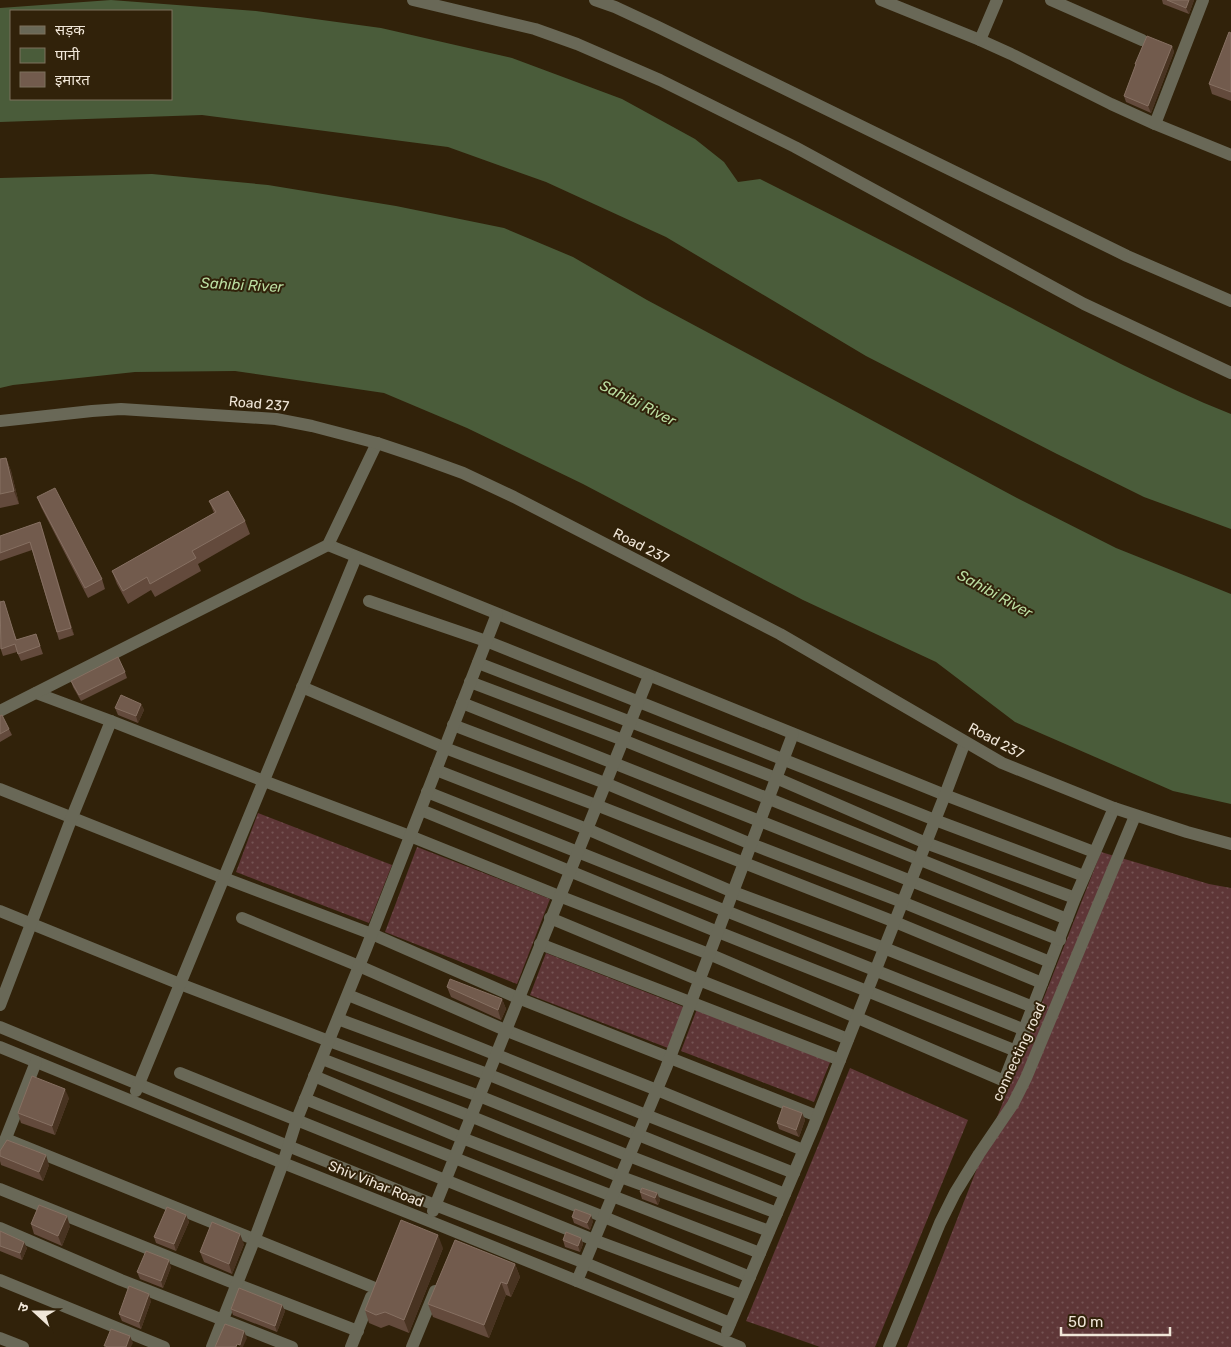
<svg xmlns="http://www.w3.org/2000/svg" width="1231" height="1347" viewBox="0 0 1231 1347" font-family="Rubik,'Noto Sans Devanagari',sans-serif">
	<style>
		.grass { fill: url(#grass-dots) }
		.water { fill: #4a5c3a; fill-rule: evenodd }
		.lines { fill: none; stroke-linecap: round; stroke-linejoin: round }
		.minor { stroke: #696857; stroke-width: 12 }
		.tertiary { stroke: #696857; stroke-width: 12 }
		.wall { fill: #634a3c }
		.shaded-wall { fill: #483321 }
		.building { fill: #725b4d; stroke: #867062 }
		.labels { text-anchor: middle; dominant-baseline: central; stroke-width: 4; stroke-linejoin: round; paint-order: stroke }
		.street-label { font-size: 14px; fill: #f0e6d8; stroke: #31220a }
		.water-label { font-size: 15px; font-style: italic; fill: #badca0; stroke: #31220a }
	</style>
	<defs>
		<pattern id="grass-dots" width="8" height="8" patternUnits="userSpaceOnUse" patternTransform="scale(1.25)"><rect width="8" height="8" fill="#5e3637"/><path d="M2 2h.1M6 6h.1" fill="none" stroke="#755353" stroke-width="1.8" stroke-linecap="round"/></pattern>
	</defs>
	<rect width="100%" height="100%" fill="#31220a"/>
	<g class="grass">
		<polygon points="258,813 392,865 369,923 236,872"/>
		<polygon points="417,847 550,899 517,984 385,932"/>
		<polygon points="1101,852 1209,884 1231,888 1231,1347 907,1347"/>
		<polygon points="546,953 684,1007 668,1048 530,995"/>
		<polygon points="697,1009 831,1060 814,1102 681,1051"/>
		<polygon points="850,1068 968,1120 875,1347 820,1347 746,1321"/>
	</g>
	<g class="water">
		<path d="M111,0l145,11 125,17 131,30 110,41 73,40 29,23 14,20 22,-3c82,41 164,83 246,126 74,38 148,78 225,109v115l-87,-32 -87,-43 -191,-98 -200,-119 -120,-55 -98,-35 -246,-32 -202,7v-114zM171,11v88h-160v-88z"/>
		<polygon points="152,174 268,185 396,206 504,228 573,257 647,300 1017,498 1116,548 1231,594 1231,804 1173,791 1015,722 936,662 803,600 583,484 467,428 384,393 235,371 135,372 13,385 0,388 0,178"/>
	</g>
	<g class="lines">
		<g class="minor">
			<polyline points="881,0 980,40 1011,54 1111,104 1155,124 1231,155"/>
			<polyline points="1051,0 1142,40"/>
			<polyline points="980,40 997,0"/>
			<polyline points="1155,124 1203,0"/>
			<polyline points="328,545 945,795 1094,852"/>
			<polyline points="369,601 486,641 935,820 1084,876"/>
			<polyline points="478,663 776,778 926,843 1075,898"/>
			<polyline points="470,682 623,740 1067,919"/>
			<polyline points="302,687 445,748 596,805 895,922 1042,983"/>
			<polyline points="36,693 111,721 264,781 410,836 559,896 709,954 1002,1080 1006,1076 1075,898 1114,808"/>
			<polyline points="462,703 1060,940"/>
			<polyline points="0,711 328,545 377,443"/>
			<polyline points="453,725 605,783 751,844 902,902 1050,962"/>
			<polyline points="436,770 587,829 733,892 884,948 1033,1007"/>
			<polyline points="0,789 224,878 372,934 518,998 817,1116"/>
			<polyline points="427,792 1025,1030"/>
			<polyline points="421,810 718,932 867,991 1016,1051"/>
			<polyline points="0,911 180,984 329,1041 479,1096 629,1156 777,1213"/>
			<polyline points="242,918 359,966 505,1030 657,1090 803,1150"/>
			<polyline points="550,918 699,980 848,1039"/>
			<polyline points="540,944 840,1060"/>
			<polyline points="348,995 646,1115 794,1173"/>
			<polyline points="0,1005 72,817 111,721"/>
			<polyline points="338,1019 487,1074 785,1194"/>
			<polyline points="0,1027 288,1146 435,1205 585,1263 730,1323"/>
			<polyline points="0,1047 283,1163 429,1221 740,1347"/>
			<polyline points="322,1059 470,1116 621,1177 769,1231"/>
			<polyline points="180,1073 594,1240 742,1295"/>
			<polyline points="314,1076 462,1138 760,1253"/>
			<polyline points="136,1091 356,557"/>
			<polyline points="305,1099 604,1217 750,1277"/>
			<polyline points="6,1139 375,1288"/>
			<polyline points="0,1153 36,1062"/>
			<polyline points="0,1189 236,1284 358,1331"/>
			<polyline points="433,1211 649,676"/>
			<polyline points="0,1228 121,1280 292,1347"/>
			<polyline points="0,1280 164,1347"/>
			<polyline points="577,1281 666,1068 793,734"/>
			<polyline points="727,1331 813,1128 945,795 965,742"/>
			<polyline points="0,1338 23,1347"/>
			<polyline points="212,1347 255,1238 283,1163 297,1119 366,949 497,614"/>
			<polyline points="351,1347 371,1297"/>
			<polyline points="412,1347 435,1291"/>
			<polyline points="889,1347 940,1223 955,1193 979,1154 1013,1104 1026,1078 1135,816"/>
		</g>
		<g class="tertiary">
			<polyline points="413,0 535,29 577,44 660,80 795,147 1084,304 1231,373"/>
			<polyline points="595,0 615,7 658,27 1127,256 1231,301"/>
			<polyline points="0,421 92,411 121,409 276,419 312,426 377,443 419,457 463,473 514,497 780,634 1002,763 1114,808 1187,832 1231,844"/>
		</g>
	</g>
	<g class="wall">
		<polygon points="1162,0 1194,0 1189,14 1163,4"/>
		<polygon points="1231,33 1231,101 1212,94 1209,84"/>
		<polygon points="1172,46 1174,52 1151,113 1126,102 1124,96 1136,65 1135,64"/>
		<polygon points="6,458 11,471 19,504 0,508 0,459"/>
		<polygon points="37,497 102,579 105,589 88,598 41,507"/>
		<polygon points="209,501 245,521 250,534 198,564 201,571 155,597 151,590 128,604 117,584 112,571 214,513"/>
		<polygon points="40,522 74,635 59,640 32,550 0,561 0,536"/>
		<polygon points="0,600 17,640 36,634 43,654 21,661 17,652 3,656 0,647"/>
		<polygon points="125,672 127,678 81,701 73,687 71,681"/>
		<polygon points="141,704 144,710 138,723 118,715 115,708"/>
		<polygon points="0,716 9,729 12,735 0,742"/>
		<polygon points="447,987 502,999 506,1009 501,1020 451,997"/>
		<polygon points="69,1098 55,1135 21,1123 18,1113"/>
		<polygon points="802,1113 805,1120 799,1137 779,1129 777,1123"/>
		<polygon points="0,1151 49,1165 43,1181 1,1165 0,1161"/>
		<polygon points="640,1192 657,1193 660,1200 658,1205 642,1199"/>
		<polygon points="186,1215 189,1222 176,1251 156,1243 154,1237"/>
		<polygon points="572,1217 593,1221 590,1230 574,1223"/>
		<polygon points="31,1224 70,1226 62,1246 34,1234"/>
		<polygon points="0,1231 27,1248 22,1260 0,1251"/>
		<polygon points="581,1238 583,1244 580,1252 565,1247 563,1240"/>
		<polygon points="244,1244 232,1274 204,1262 200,1252"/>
		<polygon points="443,1248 409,1333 389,1325 381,1328 369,1323 365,1310"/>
		<polygon points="515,1264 520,1277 511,1297 506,1295 489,1338 433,1317 428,1304"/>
		<polygon points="171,1267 163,1288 140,1279 137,1272"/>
		<polygon points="151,1301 141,1329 122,1321 119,1314"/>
		<polygon points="282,1305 285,1311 277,1332 233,1315 231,1309"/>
	</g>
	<g class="shaded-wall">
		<polygon points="1189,0 1194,0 1189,14 1186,8"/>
		<polygon points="1172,46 1174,52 1151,113 1148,106"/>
		<polygon points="6,458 11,471 19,504 14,491"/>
		<polygon points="40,522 43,530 74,635 71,628"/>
		<polygon points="141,704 144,710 138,723 136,716"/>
		<polygon points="502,999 506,1009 501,1020 498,1010"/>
		<polygon points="65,1089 69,1098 55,1135 52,1126"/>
		<polygon points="802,1113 805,1120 799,1137 796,1130"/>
		<polygon points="46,1155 49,1165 43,1181 39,1172"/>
		<polygon points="657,1193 660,1200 658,1205 655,1198"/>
		<polygon points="186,1215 189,1222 176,1251 174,1244"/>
		<polygon points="591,1215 593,1221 590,1230 587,1223"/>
		<polygon points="67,1216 70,1226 62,1246 58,1236"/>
		<polygon points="240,1234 244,1244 232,1274 229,1264"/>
		<polygon points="438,1235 443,1248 409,1333 404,1320"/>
		<polygon points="581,1238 583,1244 580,1252 578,1246"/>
		<polygon points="24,1242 27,1248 22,1260 20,1253"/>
		<polygon points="169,1260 171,1267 163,1288 161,1281"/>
		<polygon points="515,1264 520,1277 511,1297 507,1284"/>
		<polygon points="501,1282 506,1295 489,1338 484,1325"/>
		<polygon points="149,1294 151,1301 141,1329 139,1322"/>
		<polygon points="282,1305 285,1311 277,1332 275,1326"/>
		<polygon points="244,1331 247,1338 243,1347 240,1347 240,1345"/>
		<polygon points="130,1336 133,1343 131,1347 126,1347"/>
	</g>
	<g class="building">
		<polygon points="1167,0 1189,0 1186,8"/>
		<polygon points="1229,32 1231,33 1231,92 1209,84"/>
		<polygon points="1147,36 1172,46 1148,106 1124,96 1136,64 1135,64"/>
		<polygon points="6,458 14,491 0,494 0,459"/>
		<polygon points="55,488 102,579 85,588 37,497"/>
		<polygon points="228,491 245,521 192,551 196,558 150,584 147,577 123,591 112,571 216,512 209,501"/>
		<polygon points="40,522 71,628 57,632 30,542 0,553 0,536"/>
		<polygon points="4,601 16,640 36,634 40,646 18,654 15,644 1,649 0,602"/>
		<polygon points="118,657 125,672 79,695 71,681"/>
		<polygon points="121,695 141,704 136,716 115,708"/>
		<polygon points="2,715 9,729 0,734 0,716"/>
		<polygon points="450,979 502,999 498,1010 447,987"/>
		<polygon points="32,1076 65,1089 52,1126 18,1113"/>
		<polygon points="783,1106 802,1113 796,1130 777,1123"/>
		<polygon points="7,1140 46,1155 39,1172 0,1156 0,1151"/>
		<polygon points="642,1188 657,1193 655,1198 640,1192"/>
		<polygon points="39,1205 67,1216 58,1236 31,1224"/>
		<polygon points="167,1207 186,1215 174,1244 154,1237"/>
		<polygon points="575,1209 591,1215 587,1223 572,1217"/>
		<polygon points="401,1220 438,1235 404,1320 385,1312 376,1315 365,1310"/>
		<polygon points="212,1222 240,1234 229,1264 200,1252"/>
		<polygon points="0,1231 24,1242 20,1253 0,1246"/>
		<polygon points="566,1232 581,1238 578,1246 563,1240"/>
		<polygon points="455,1240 515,1264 507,1284 501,1282 484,1325 428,1304"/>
		<polygon points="146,1251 169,1260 161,1281 137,1272"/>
		<polygon points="129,1286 149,1294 139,1322 119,1314"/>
		<polygon points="239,1288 282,1305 275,1326 231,1309"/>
		<polygon points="225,1324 244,1331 240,1345 237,1344 236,1347 215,1347"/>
		<polygon points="111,1329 130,1336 126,1347 106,1347 106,1346 104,1346"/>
	</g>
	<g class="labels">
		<g class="street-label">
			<text transform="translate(259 404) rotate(5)">Road 237</text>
			<text transform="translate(641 546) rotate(27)">Road 237</text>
			<text transform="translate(996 741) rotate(28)">Road 237</text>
			<text transform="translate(1019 1052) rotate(-65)">connecting road</text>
			<text transform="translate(376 1184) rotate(22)">Shiv Vihar Road</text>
		</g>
		<g class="water-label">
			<text transform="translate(242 285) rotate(3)">Sahibi River</text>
			<text transform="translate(638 403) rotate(27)">Sahibi River</text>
			<text transform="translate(995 594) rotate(29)">Sahibi River</text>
		</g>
	</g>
	<rect x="10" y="10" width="162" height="90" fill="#31220a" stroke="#7d705c"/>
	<rect x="20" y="26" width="25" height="8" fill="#696857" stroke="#7d705c"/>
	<text x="55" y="35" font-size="15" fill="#f0e6d8">सड़क</text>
	<rect x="20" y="48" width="25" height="15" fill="#4a5c3a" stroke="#7d705c"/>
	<text x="55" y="60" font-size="15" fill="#f0e6d8">पानी</text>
	<rect x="20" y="72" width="25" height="15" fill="#725b4d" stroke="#7d705c"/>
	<text x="55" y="85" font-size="15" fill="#f0e6d8">इमारत</text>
	<g transform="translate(35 1312) rotate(291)" stroke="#31220a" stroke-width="4" paint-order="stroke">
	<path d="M0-4L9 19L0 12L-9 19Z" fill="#f0e6d8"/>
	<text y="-8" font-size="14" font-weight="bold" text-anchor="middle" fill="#f0e6d8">उ</text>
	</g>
	<path d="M1061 1327v8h109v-8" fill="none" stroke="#f0e6d8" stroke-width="2.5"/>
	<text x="1068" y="1327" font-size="15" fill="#f0e6d8" stroke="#31220a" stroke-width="4" paint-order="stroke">50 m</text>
</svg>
